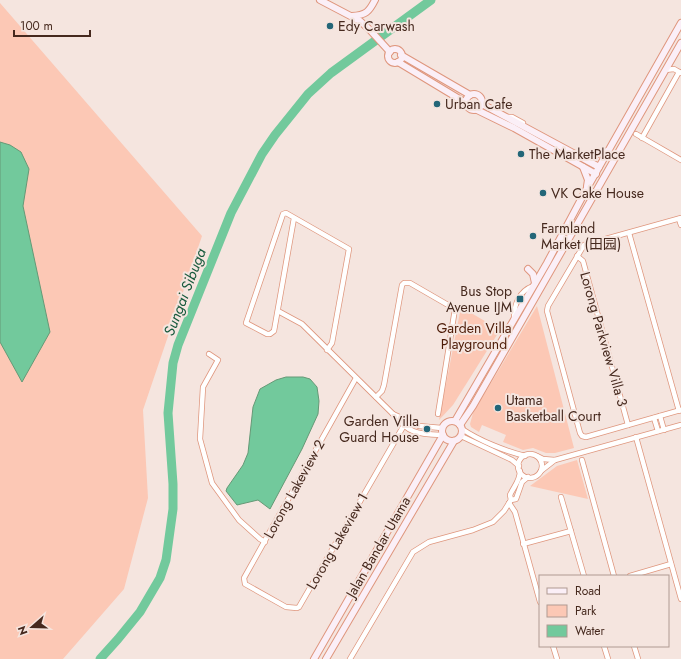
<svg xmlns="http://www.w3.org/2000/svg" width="681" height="659" viewBox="0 0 681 659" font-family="Jost,'Noto Sans SC',sans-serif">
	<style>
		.green { fill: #fcc8b5 }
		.water { fill: #72c99c; stroke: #659976 }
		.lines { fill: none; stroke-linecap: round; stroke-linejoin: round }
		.river { stroke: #72c99c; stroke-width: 9 }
		.street-casing { stroke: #df967d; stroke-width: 6 }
		.secondary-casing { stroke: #df967d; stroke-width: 8 }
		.street { stroke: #fff; stroke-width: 4.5 }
		.secondary { stroke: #fbeff7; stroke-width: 6 }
		.poi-dot { fill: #236678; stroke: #f5e5df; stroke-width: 1.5 }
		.labels { text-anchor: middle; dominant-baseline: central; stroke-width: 4; stroke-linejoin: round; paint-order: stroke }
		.poi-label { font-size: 14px; fill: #46291e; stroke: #f5e5df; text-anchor: start }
		.park-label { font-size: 14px; fill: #4c1a06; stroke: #f5e5df }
		.street-label { font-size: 14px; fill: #46291e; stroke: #f5e5df }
		.water-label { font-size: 15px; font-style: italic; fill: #185a3d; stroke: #f5e5df }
	</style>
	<rect width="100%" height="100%" fill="#f5e5df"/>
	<g class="green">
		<polygon points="0,3 202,236 143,410 148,498 124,589 63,659 0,659"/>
		<polygon points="537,306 574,448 555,453 546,453 533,448 523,450 503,442 506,435 482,425 479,432 471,427 470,424 473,413"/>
		<polygon points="461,307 500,330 453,405 439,420"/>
		<polygon points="577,460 588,499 530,486 557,466"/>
	</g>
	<g class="water">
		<polygon points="0,142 10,145 21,152 29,169 23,206 50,332 22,382 0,342"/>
		<polygon points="286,377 303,377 310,379 317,387 319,401 318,414 302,449 270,509 258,500 237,505 226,491 227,488 243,465 248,453 253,407 260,389 276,380"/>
	</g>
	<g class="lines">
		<polyline class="river" points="100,659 118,639 140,612 160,578 166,560 173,509 173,484 168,413 173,363 178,345 231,213 262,154 275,135 308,94 331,73 431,0"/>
		<g class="street-casing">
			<g id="street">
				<polyline points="665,70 674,69 681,73"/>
				<polyline points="507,117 512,117 523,123"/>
				<polyline points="636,134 681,160"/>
				<polyline points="642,138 679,72"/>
				<polyline points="294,218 274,331 270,334 267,334 246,323 283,214 286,213 349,249 332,343 327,350"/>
				<polyline points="681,218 584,245 548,306 547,311 580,433 582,436 586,437 681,410"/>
				<polyline points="679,219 681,225"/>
				<polyline points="629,233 679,411"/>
				<polyline points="577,256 583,261 628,425"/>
				<path d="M278,311l24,13 90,89c17,21 25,21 51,22"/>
				<path d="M514,319c0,-14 5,-28 19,-33"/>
				<polyline points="209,354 218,360 203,387 200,439 212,483 239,520 260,539 265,542"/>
				<polyline points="356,378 244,578 245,584 286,607 297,608 299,607 407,420"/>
				<polyline points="376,397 382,391 384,385 402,285 404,283 410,283 455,309 438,414"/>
				<polyline points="393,414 419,426 442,428"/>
				<polyline points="660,416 664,430"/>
				<polyline points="654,418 658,431"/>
				<path d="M462,429c18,12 43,22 63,27"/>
				<polyline points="461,436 512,460 519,466"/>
				<polyline points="636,437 681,599"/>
				<circle cx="530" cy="466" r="12"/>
				<polyline points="537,456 543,459 555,460"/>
				<polyline points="582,460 614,576"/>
				<polyline points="541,471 555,460 681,425"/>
				<polyline points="561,497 584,576"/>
				<path d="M511,500l-1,-5c4,-9 10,-14 10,-24"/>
				<polyline points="509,503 515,512 540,602"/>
				<polyline points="523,544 571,531"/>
				<polyline points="630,576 671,564"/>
				<polyline points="553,646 557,659"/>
				<polyline points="604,646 608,659"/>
				<polyline points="634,646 638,659"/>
				<polyline points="350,659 413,552 429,542 473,530 493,522 504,511 511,500 516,499 522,482 528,477"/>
			</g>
		</g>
		<g class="secondary-casing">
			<g id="secondary">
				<polyline points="320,0 360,21 370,30 390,52"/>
				<path d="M352,16c14,-1 17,-4 23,-16"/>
				<circle cx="395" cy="56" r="7"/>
				<polyline points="401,55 470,95"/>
				<polyline points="398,62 466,103"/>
				<circle cx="474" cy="102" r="8"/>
				<polyline points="482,104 599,167"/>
				<polyline points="477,110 514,128 596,174"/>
				<polyline points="583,158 608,151"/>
				<polyline points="583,167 588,180 587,186"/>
				<polyline points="528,269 533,274 535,283"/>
				<circle cx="452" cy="431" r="10"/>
				<polyline points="455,421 547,263 586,190 681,23"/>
				<polyline points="460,425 473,406 681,43"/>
				<polyline points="314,659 443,435"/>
				<polyline points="326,659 454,441"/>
			</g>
		</g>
		<use href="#street" class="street"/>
		<use href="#secondary" class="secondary"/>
	</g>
	<g class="poi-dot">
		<circle cx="330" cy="26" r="4"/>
		<circle cx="437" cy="104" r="4"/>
		<circle cx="521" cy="154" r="4"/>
		<circle cx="543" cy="193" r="4"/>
		<circle cx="533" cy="236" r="4"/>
		<rect x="516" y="295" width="8" height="8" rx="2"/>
		<circle cx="498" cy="408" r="4"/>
		<circle cx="427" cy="429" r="4"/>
	</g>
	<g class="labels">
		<g class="poi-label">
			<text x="338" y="26">Edy Carwash</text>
			<text x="445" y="104">Urban Cafe</text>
			<text x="529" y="154">The MarketPlace</text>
			<text x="551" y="193">VK Cake House</text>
			<text x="541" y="228">Farmland<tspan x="541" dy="16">Market (田园)</tspan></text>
			<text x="512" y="291" text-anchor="end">Bus Stop<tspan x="512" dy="16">Avenue IJM</tspan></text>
			<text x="506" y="400">Utama<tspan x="506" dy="16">Basketball Court</tspan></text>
			<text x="419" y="421" text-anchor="end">Garden Villa<tspan x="419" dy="16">Guard House</tspan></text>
		</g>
		<g class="park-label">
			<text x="474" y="328">Garden Villa<tspan x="474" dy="16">Playground</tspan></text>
		</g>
		<g class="street-label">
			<text transform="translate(604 339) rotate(74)">Lorong Parkview Villa 3</text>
			<text transform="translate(294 489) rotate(-61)">Lorong Lakeview 2</text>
			<text transform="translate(337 541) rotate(-60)">Lorong Lakeview 1</text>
			<text transform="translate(378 547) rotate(-60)">Jalan Bandar Utama</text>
		</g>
		<g class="water-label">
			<text transform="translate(185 292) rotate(-69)">Sungai Sibuga</text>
		</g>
	</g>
	<rect x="539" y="575" width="130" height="72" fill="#f5e5df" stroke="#af9a92"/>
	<rect x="547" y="588" width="20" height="6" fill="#fbeff7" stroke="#af9a92"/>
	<text x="575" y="595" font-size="12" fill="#46291e">Road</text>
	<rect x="547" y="605" width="20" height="12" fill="#fcc8b5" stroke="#af9a92"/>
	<text x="575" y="615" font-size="12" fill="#46291e">Park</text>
	<rect x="547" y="625" width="20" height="12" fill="#72c99c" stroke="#af9a92"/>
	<text x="575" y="635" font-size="12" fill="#46291e">Water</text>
	<g transform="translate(32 627) rotate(250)" stroke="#f5e5df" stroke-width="3" paint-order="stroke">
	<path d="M0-3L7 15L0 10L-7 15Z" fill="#46291e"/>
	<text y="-6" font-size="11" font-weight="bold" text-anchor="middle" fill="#46291e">N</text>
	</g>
	<path d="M14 30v6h76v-6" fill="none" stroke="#46291e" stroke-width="2"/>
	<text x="20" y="30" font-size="12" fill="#46291e" stroke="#f5e5df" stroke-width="3" paint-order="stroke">100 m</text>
</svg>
